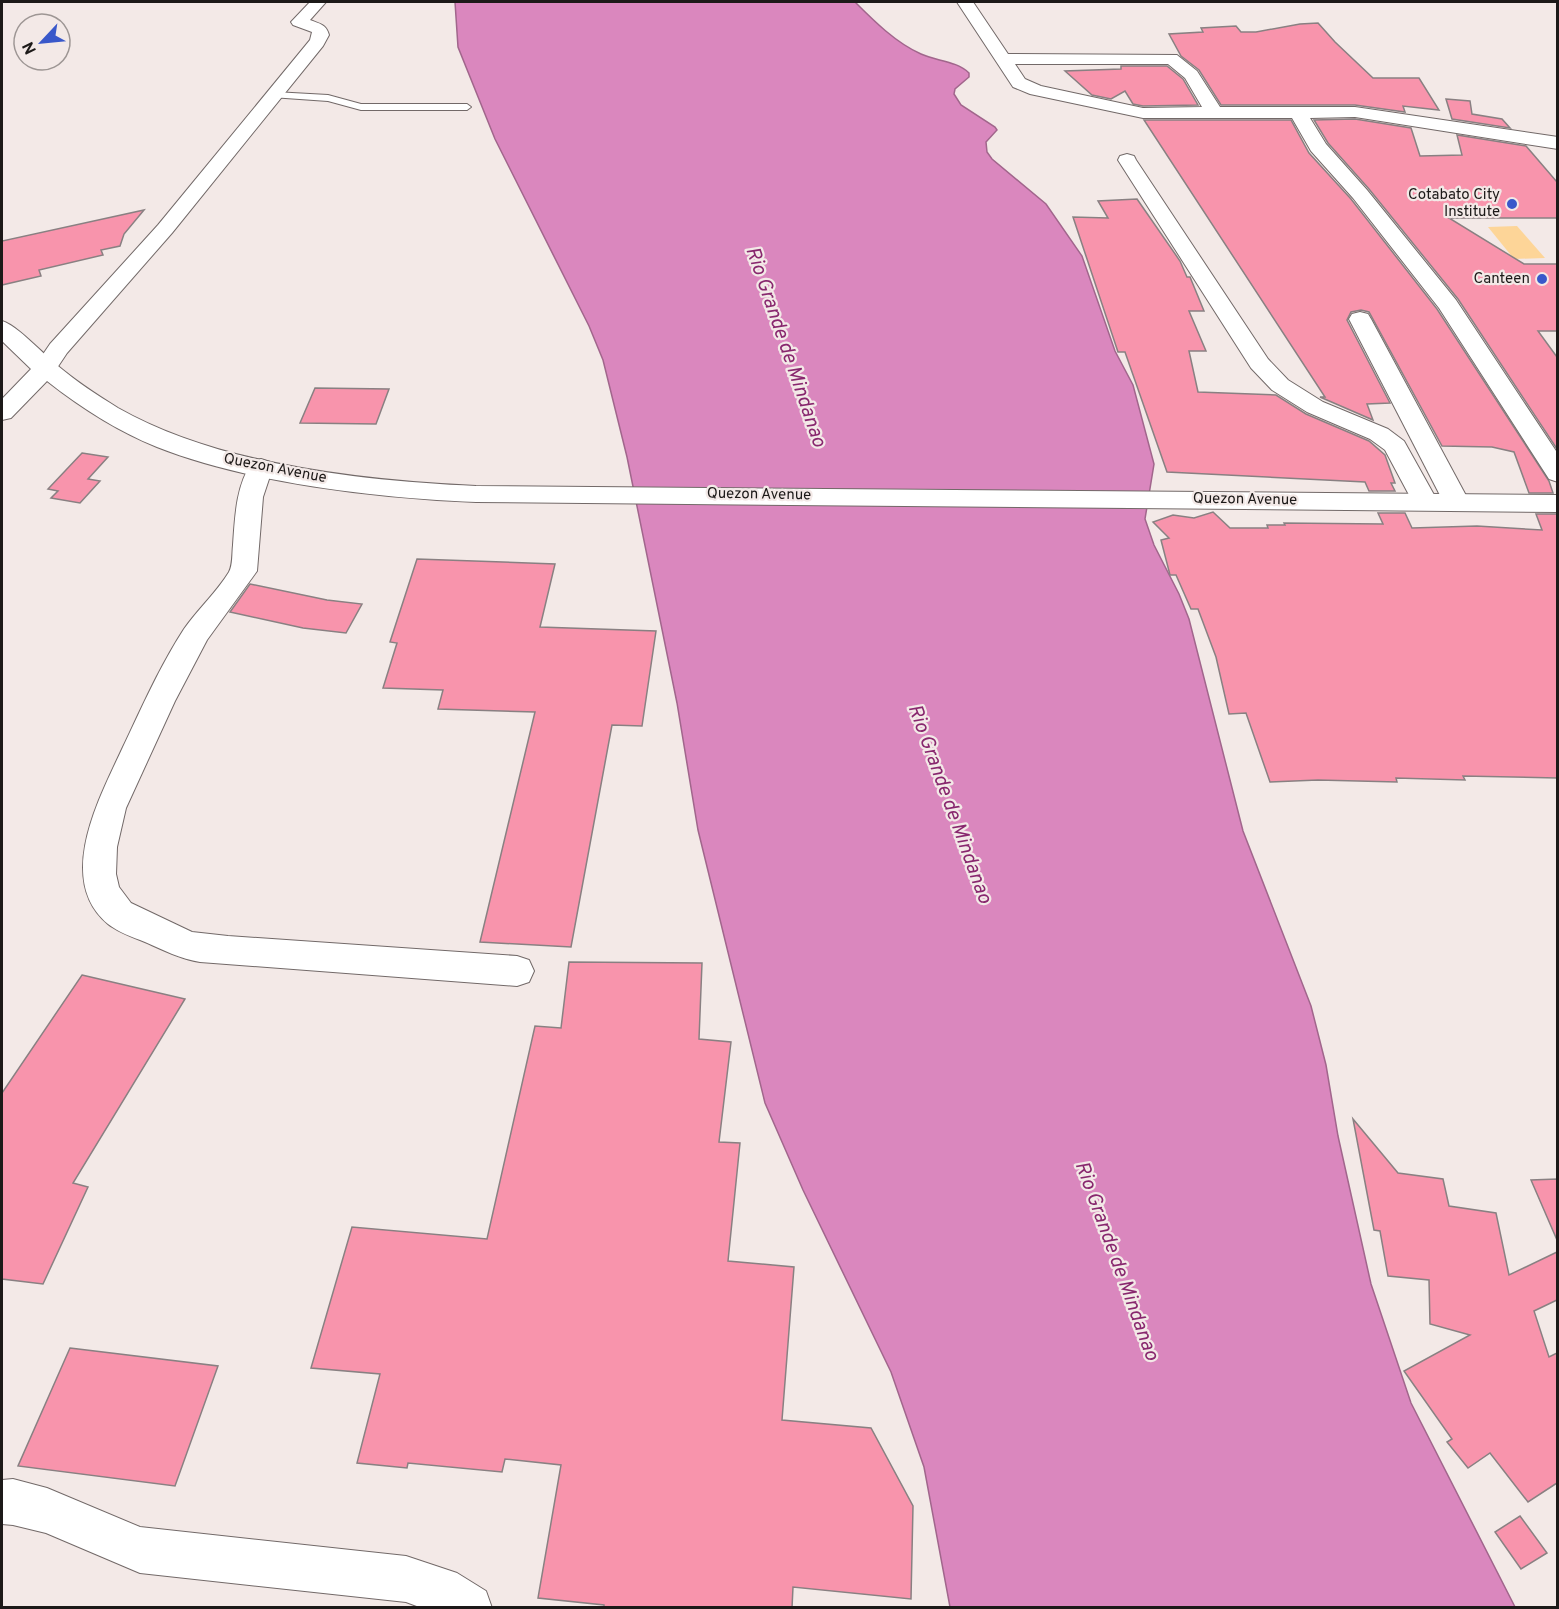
<svg xmlns="http://www.w3.org/2000/svg" width="1559" height="1609" viewBox="0 0 1559 1609" font-family="Overpass,sans-serif">
	<style>
		.green { fill: #fdd598 }
		.water { fill: #da87be; stroke: #a1668c; stroke-width: 1.5 }
		.building { fill: #f894ac; stroke: #898082; stroke-width: 1.5 }
		.lines { fill: none; stroke-linecap: round; stroke-linejoin: round }
		.lane-casing { stroke: #726968; stroke-width: 2 }
		.street-casing { stroke: #726968; stroke-width: 2 }
		.secondary-casing { stroke: #726968; stroke-width: 2 }
		.lane { fill: #fff; fill-rule: evenodd }
		.street { fill: #fff; fill-rule: evenodd }
		.secondary { fill: #fff; fill-rule: evenodd }
		.poi-dot { fill: #3958ca; stroke: #f3e9e7; stroke-width: 2 }
		.labels { text-anchor: middle; dominant-baseline: central; stroke-width: 4.5; stroke-linejoin: round; paint-order: stroke }
		.far-poi-label { font-size: 15px; fill: #1c1918; stroke: #f3e9e7; text-anchor: end }
		.far-street-label { font-size: 15px; fill: #1c1918; stroke: #f3e9e7 }
		.water-label { font-size: 20px; font-style: italic; fill: #88276e; stroke: #f3e9e7 }
	</style>
	<rect width="100%" height="100%" fill="#f3e9e7"/>
	<polygon class="green" points="1517,226 1545,258 1514,259 1488,227"/>
	<path class="water" d="M455,2h400c19,19 41,41 66,52 15,7 36,7 48,19v4l-14,12 -1,5 7,11 34,22 2,3 -11,12 1,10 5,7 54,45 36,52 33,95 18,34 21,79 -9,55 9,26 25,49 10,25 54,212 68,175 15,59 12,71 33,148 40,119 104,204h-565l-26,-140 -33,-95 -88,-182 -38,-87 -67,-273 -21,-127 -50,-246 -24,-97 -14,-34 -94,-187 -37,-92z"/>
	<g class="building">
		<polygon points="1318,23 1335,42 1373,78 1419,78 1439,110 1403,106 1405,112 1355,105 1221,105 1199,70 1181,56 1169,34 1203,32 1201,28 1236,26 1241,32 1256,32 1300,24"/>
		<polygon points="1121,66 1167,66 1183,79 1198,105 1143,106 1133,104 1125,91 1111,99 1092,95 1065,71 1121,69"/>
		<polygon points="1446,99 1470,101 1472,114 1502,119 1510,128 1452,119"/>
		<polygon points="1355,119 1411,128 1420,156 1462,155 1457,135 1526,146 1557,182 1557,218 1449,218 1524,264 1557,264 1557,331 1538,331 1557,357 1557,449 1458,299 1369,189 1328,143 1314,120"/>
		<polygon points="1144,120 1291,120 1309,153 1351,199 1437,309 1549,481 1553,493 1529,493 1514,452 1492,447 1442,446 1369,312 1361,310 1351,312 1347,320 1390,403 1367,404 1373,420 1320,397 1325,397"/>
		<polygon points="1137,199 1180,261 1187,277 1190,277 1204,311 1189,311 1206,351 1189,351 1198,392 1276,395 1306,414 1369,441 1385,455 1395,483 1391,483 1395,491 1369,491 1365,482 1167,472 1125,352 1118,352 1073,217 1108,218 1098,201"/>
		<polygon points="144,210 124,234 120,246 101,250 103,255 39,270 41,276 2,285 2,241"/>
		<polygon points="315,388 389,389 376,424 300,423"/>
		<polygon points="82,453 108,457 88,479 100,481 80,503 51,498 58,491 48,489"/>
		<polygon points="1213,512 1230,528 1268,528 1267,525 1285,525 1284,523 1383,524 1378,513 1405,513 1412,528 1477,526 1542,530 1536,514 1557,514 1557,778 1463,776 1465,780 1396,778 1397,782 1318,780 1270,782 1246,713 1229,714 1216,657 1198,609 1191,609 1176,575 1170,575 1161,540 1169,538 1153,522 1173,515 1194,518"/>
		<polygon points="417,559 555,564 540,627 656,631 642,726 612,725 571,947 480,942 535,712 438,709 443,690 383,688 397,643 390,642"/>
		<polygon points="250,584 327,600 362,604 346,633 303,628 230,612"/>
		<polygon points="569,962 702,963 699,1039 731,1042 719,1142 740,1143 728,1261 794,1267 782,1420 871,1428 913,1506 911,1599 793,1587 792,1608 604,1608 604,1605 538,1598 561,1465 505,1459 502,1472 408,1463 407,1468 357,1463 380,1374 311,1368 352,1227 487,1239 535,1026 561,1028"/>
		<polygon points="82,975 185,999 73,1183 88,1187 43,1284 2,1279 2,1093"/>
		<polygon points="1353,1119 1398,1173 1443,1179 1449,1206 1496,1213 1509,1275 1557,1252 1557,1300 1534,1311 1549,1357 1557,1353 1557,1483 1528,1502 1490,1453 1468,1468 1447,1442 1452,1439 1404,1371 1470,1335 1430,1324 1429,1280 1388,1276 1380,1231 1374,1230"/>
		<polygon points="1557,1179 1557,1240 1531,1180"/>
		<polygon points="70,1348 218,1366 175,1486 18,1466"/>
		<polygon points="1520,1516 1547,1553 1521,1569 1495,1532"/>
	</g>
	<g class="lines">
		<g class="lane-casing">
			<polygon id="lane" points="274,92 328,95 361,104 467,104 471,107 467,110 361,110 328,101 271,97 270,95"/>
		</g>
		<g class="street-casing">
			<g id="street">
				<path d="M310,2h16l-16,18c10,4 16,4 19,15l-6,11 -151,187 -105,120 -14,21 -8,2 -8,-2 -4,-5 17,-25 108,-119 152,-185 2,-8 -19,-7 -2,-3z"/>
				<path d="M957,2h16l35,52 169,1 20,16 23,36h135l203,30v12l-203,-32 -45,1 16,26 41,46 89,110 102,154v28l-9,-3 -110,-171 -86,-110 -42,-47 -19,-33h-149l-113,-24 -17,-7zM1015,64h153l17,14 17,29 -59,1 -102,-22 -16,-7z"/>
				<polygon points="1127,154 1134,156 1136,160 1268,359 1288,380 1323,402 1388,429 1404,441 1438,502 1434,508 1425,510 1416,508 1385,450 1370,439 1307,412 1272,390 1251,368 1118,160 1120,156"/>
				<polygon points="1360,312 1368,314 1371,319 1470,503 1466,509 1457,511 1448,509 1444,503 1349,319 1352,314"/>
				<path d="M261,459l9,3 3,5 -10,30 -6,74 -50,69 -32,61 -49,107 -9,39 -1,27 3,13 12,16 61,29 36,4 289,20 12,4 5,11 -5,11 -12,4 -317,-24c-19,-3 -37,-12 -55,-20 -13,-5 -27,-10 -37,-18 -54,-45 -7,-129 15,-177 19,-40 37,-81 61,-118 14,-20 33,-37 45,-57 4,-7 3,-19 4,-27 2,-29 3,-59 19,-83z"/>
				<polygon points="13,1479 47,1488 140,1527 406,1556 457,1573 486,1591 492,1608 422,1608 406,1602 140,1573 46,1533 13,1525 2,1524 2,1480"/>
			</g>
		</g>
		<g class="secondary-casing">
			<path id="secondary" d="M2,321c15,4 42,34 56,45 19,16 39,29 60,42 100,57 244,73 358,78l1082,9v17l-1082,-10c-99,-4 -228,-19 -319,-55 -40,-16 -77,-40 -110,-66l-36,37 -9,2v-21l29,-30 -29,-28z"/>
		</g>
		<use href="#lane" class="lane"/>
		<use href="#street" class="street"/>
		<use href="#secondary" class="secondary"/>
	</g>
	<g class="poi-dot">
		<circle cx="1512" cy="204" r="6"/>
		<circle cx="1542" cy="279" r="6"/>
	</g>
	<g class="labels">
		<g class="far-poi-label">
			<text x="1500" y="195">Cotabato City<tspan x="1500" dy="17">Institute</tspan></text>
			<text x="1530" y="279">Canteen</text>
		</g>
		<g class="far-street-label">
			<text transform="translate(275 469) rotate(11)">Quezon Avenue</text>
			<text transform="translate(759 495) rotate(1)">Quezon Avenue</text>
			<text transform="translate(1245 500) rotate(1)">Quezon Avenue</text>
		</g>
		<g class="water-label">
			<text transform="translate(785 347) rotate(71)">Rio Grande de Mindanao</text>
			<text transform="translate(949 804) rotate(70)">Rio Grande de Mindanao</text>
			<text transform="translate(1116 1261) rotate(70)">Rio Grande de Mindanao</text>
		</g>
	</g>
	<rect width="1559" height="1609" fill="none" stroke="#1c1918" stroke-width="6"/>
	<g transform="translate(42 42) rotate(244)"><circle r="28" fill="#f3e9e7" stroke="#9d9694" stroke-width="1.5"/>
	<path d="M0-4.5L10 22L0 15L-10 22Z" fill="#3958ca"/>
	<text y="-9" font-size="16" font-weight="bold" text-anchor="middle" fill="#1c1918">N</text>
	</g>
</svg>
